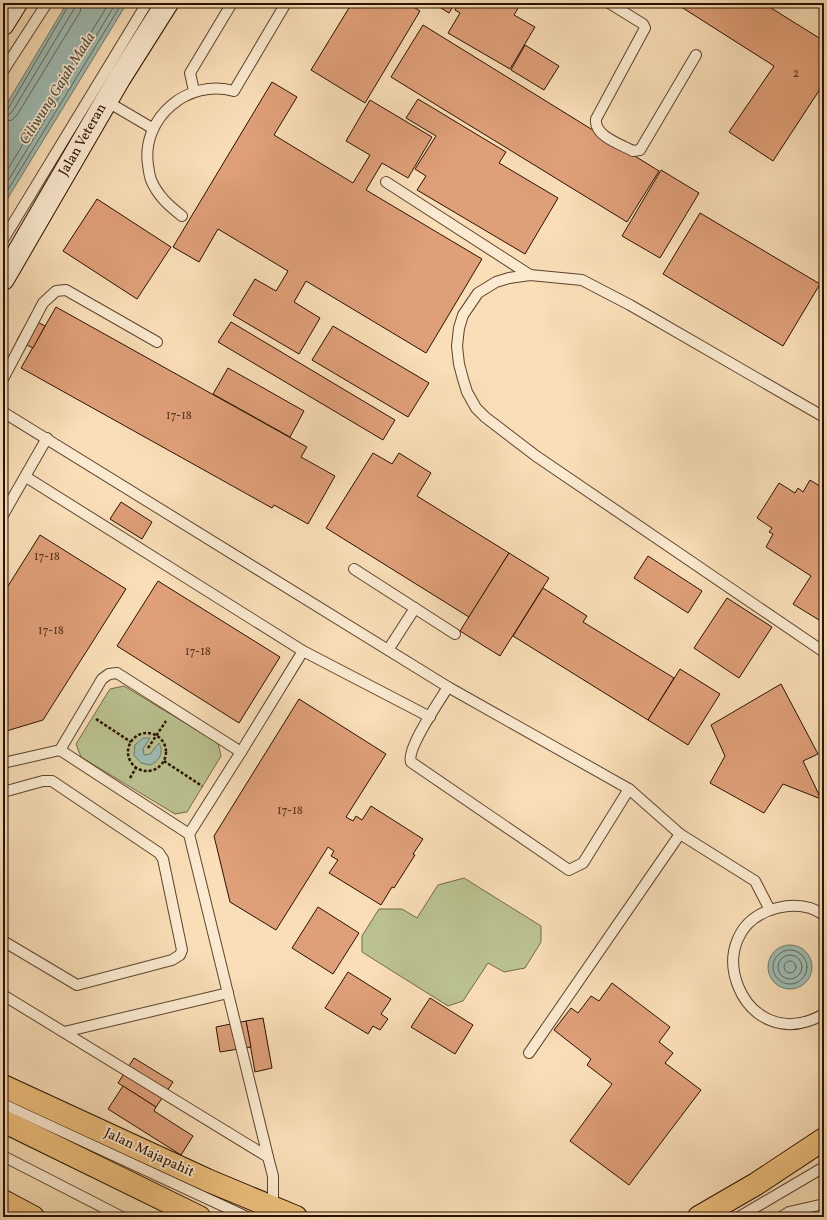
<svg xmlns="http://www.w3.org/2000/svg" width="827" height="1220" viewBox="0 0 827 1220" font-family="Vollkorn,serif">
	<style>
		.green { fill: #bbc290; stroke: #736a48 }
		.water { fill: #9ebcb3; stroke: #70786b }
		.lines { fill: none; stroke-linecap: round; stroke-linejoin: round }
		.shore { stroke: #64665a; stroke-width: 1 }
		.building { fill: #df9f79; stroke: #2b1100 }
		.lane-casing { stroke: #5e442e; stroke-width: 12 }
		.secondary-casing { stroke: #2b1100; stroke-width: 24 }
		.primary-casing { stroke: #2b1100; stroke-width: 24 }
		.path { stroke: #2b1100; stroke-width: 2.5; stroke-dasharray: 3 2; stroke-linecap: butt }
		.lane { stroke: #fbead0; stroke-width: 10 }
		.secondary { stroke: #fbead0; stroke-width: 22 }
		.primary { stroke: #ecbf7c; stroke-width: 22 }
		.labels { text-anchor: middle; dominant-baseline: central; stroke-width: 3.5; stroke-linejoin: round; paint-order: stroke }
		.number-label { font-size: 12px; fill: #58341e }
		.street-label { font-size: 14px; fill: #2b1100; stroke: #fbead0 }
		.water-label { font-size: 15px; font-style: italic; fill: #534d3f; stroke: #fbead0 }
	</style>
	<rect width="100%" height="100%" fill="#f9deb7"/>
	<filter id="stains"><feTurbulence type="fractalNoise" baseFrequency=".005" numOctaves="4"/><feColorMatrix values="0 0 0 0 .2 0 0 0 0 .09 0 0 0 0 .02 0 0 0 .5 -.17"/></filter>
	<radialGradient id="worn" r=".72"><stop offset=".6" stop-color="#630" stop-opacity="0"/><stop offset="1" stop-color="#630" stop-opacity=".3"/></radialGradient>
	<g class="green">
		<polygon points="124,686 218,743 221,756 187,812 175,814 81,757 76,744 110,689"/>
		<polygon points="464,878 541,926 541,942 525,968 504,972 488,963 463,1001 448,1006 362,952 362,936 379,909 402,909 417,918 438,885"/>
	</g>
	<g class="water">
		<polygon points="67,3 127,3 3,206 3,110"/>
		<path d="M143,738h7l-7,11 1,6 6,-1 9,-11c5,9 1,18 -9,22l-9,-2 -7,-8 1,-10z"/>
		<circle cx="790" cy="967" r="22"/>
	</g>
	<g class="lines">
		<g class="shore">
			<polyline points="3,111 8,109 70,3"/>
			<polyline points="3,116 8,115 12,112 74,9 76,3"/>
			<polyline points="3,122 12,120 17,115 80,12 82,3"/>
			<polyline points="3,177 109,3"/>
			<polyline points="3,189 116,3"/>
			<polyline points="3,198 122,3"/>
			<circle cx="790" cy="967" r="17"/>
			<circle cx="790" cy="967" r="12"/>
			<circle cx="790" cy="967" r="6"/>
		</g>
	</g>
	<g class="building">
		<polygon points="352,3 407,3 420,11 365,103 311,70"/>
		<polygon points="433,3 455,3 449,13"/>
		<polygon points="459,3 521,3 514,15 535,27 510,69 448,33 460,13 455,10"/>
		<polygon points="675,3 763,3 824,41 824,83 773,161 729,132 774,66"/>
		<polygon points="423,25 659,171 627,222 391,77"/>
		<polygon points="525,45 559,66 544,90 511,70"/>
		<polygon points="272,82 297,97 274,135 353,183 370,155 346,141 370,100 432,137 408,178 382,163 366,190 482,259 426,353 306,281 294,302 320,318 299,354 233,315 255,279 276,291 288,271 218,229 199,262 173,247"/>
		<polygon points="418,99 506,152 499,163 558,198 525,254 417,190 426,176 415,169 436,136 406,118"/>
		<polygon points="661,170 699,193 660,258 622,236"/>
		<polygon points="97,199 171,247 137,299 63,251"/>
		<polygon points="700,213 820,284 783,346 663,274"/>
		<polygon points="56,307 307,447 301,457 335,476 308,524 274,505 272,508 21,368"/>
		<polygon points="30,318 45,326 33,348 17,340"/>
		<polygon points="231,322 395,420 383,440 218,342"/>
		<polygon points="333,326 429,383 408,417 312,360"/>
		<polygon points="228,368 304,411 290,437 213,394"/>
		<polygon points="373,453 392,464 399,453 431,473 417,496 509,553 469,617 326,528"/>
		<polygon points="810,480 823,488 824,487 824,623 793,604 811,576 766,547 773,534 769,532 772,528 757,518 779,483 795,493 798,488 803,492"/>
		<polygon points="121,502 152,522 142,539 110,519"/>
		<polygon points="40,535 126,589 43,720 3,732 3,594"/>
		<polygon points="509,553 549,578 500,656 460,631"/>
		<polygon points="648,556 702,591 688,613 634,578"/>
		<polygon points="158,581 280,657 239,723 117,646"/>
		<polygon points="543,588 587,616 583,622 674,678 648,720 513,636"/>
		<polygon points="727,598 772,627 739,678 694,648"/>
		<polygon points="680,669 720,694 688,745 648,720"/>
		<polygon points="781,684 818,754 803,761 821,799 783,784 764,813 710,783 725,756 711,725"/>
		<polygon points="299,699 386,754 346,817 353,821 356,816 362,820 371,806 423,839 413,854 415,855 394,888 392,887 381,905 329,873 338,860 331,856 334,851 328,847 276,930 230,902 214,836"/>
		<polygon points="318,907 359,933 333,974 292,948"/>
		<polygon points="348,972 391,999 381,1014 388,1019 380,1030 373,1026 368,1034 325,1008"/>
		<polygon points="612,983 670,1027 659,1042 673,1053 665,1063 701,1090 629,1185 570,1141 612,1084 587,1065 591,1059 554,1030 571,1008 578,1013 591,996 599,1001"/>
		<polygon points="430,998 473,1025 455,1054 411,1027"/>
		<polygon points="263,1018 272,1068 255,1072 246,1021"/>
		<polygon points="246,1021 251,1047 220,1052 216,1027"/>
		<polygon points="134,1058 173,1082 156,1107 118,1083"/>
		<polygon points="123,1086 156,1107 154,1111 193,1136 181,1155 108,1109"/>
	</g>
	<g class="lines">
		<g class="lane-casing">
			<g id="lane">
				<path d="M609,3l34,21 2,4 -49,91c-2,17 24,25 37,32l7,-1 56,-95"/>
				<polyline points="3,71 47,3"/>
				<polyline points="194,91 190,73 232,3"/>
				<polyline points="106,101 152,128"/>
				<polyline points="386,182 530,275"/>
				<path d="M182,216c-14,-11 -24,-20 -31,-36 -2,-5 -2,-10 -3,-15 -7,-47 40,-87 86,-74l52,-88"/>
				<polyline points="3,240 147,3"/>
				<polyline points="3,379 43,303 56,291 66,290 157,342"/>
				<polyline points="3,412 448,687 629,789 680,834 755,881 770,910"/>
				<polyline points="824,417 630,305 582,280 530,275 509,278 496,282 478,293 463,315 459,328 457,346 459,364 463,379 467,392 476,408 485,417 536,456 824,652"/>
				<polyline points="26,477 303,651 430,717"/>
				<polyline points="3,515 47,438"/>
				<polyline points="354,569 455,634"/>
				<polyline points="388,650 415,608"/>
				<path d="M448,687c-8,13 -42,62 -37,75l158,108 14,-7 46,-74"/>
				<polyline points="60,750 102,679 109,674 117,673 241,752"/>
				<polyline points="3,763 60,750 189,834"/>
				<polyline points="3,792 43,781 52,781 159,853 163,859 182,950 180,955 172,960 77,985 3,941"/>
				<path d="M824,915c-14,-10 -31,-11 -47,-7 -84,21 -35,153 47,106"/>
				<polyline points="3,995 268,1157 189,834 241,752 303,651"/>
				<polyline points="64,1032 228,993"/>
				<polyline points="529,1053 680,834"/>
				<polyline points="3,1104 247,1217"/>
				<polyline points="3,1156 122,1217"/>
				<polyline points="268,1157 273,1176 273,1207"/>
				<polyline points="739,1217 824,1167"/>
				<polyline points="781,1217 789,1212 824,1204"/>
			</g>
		</g>
		<g class="secondary-casing">
			<g id="secondary">
				<polyline points="3,24 16,3"/>
				<polyline points="3,279 119,79 167,3"/>
			</g>
		</g>
		<g class="primary-casing">
			<g id="primary">
				<polyline points="3,1086 207,1180 296,1217"/>
				<polyline points="3,1121 199,1217"/>
				<polyline points="3,1201 33,1217"/>
				<polyline points="699,1217 756,1184 824,1139"/>
			</g>
		</g>
		<g class="path">
			<polyline points="96,719 131,742"/>
			<circle cx="147" cy="752" r="19"/>
			<polyline points="148,748 166,721"/>
			<polyline points="164,761 202,786"/>
			<polyline points="130,778 136,768"/>
		</g>
		<use href="#lane" class="lane"/>
		<use href="#secondary" class="secondary"/>
		<use href="#primary" class="primary"/>
	</g>
	<g class="labels">
		<g class="number-label">
			<text x="796" y="74">2</text>
			<text x="179" y="416">17-18</text>
			<text x="47" y="557">17-18</text>
			<text x="51" y="631">17-18</text>
			<text x="198" y="652">17-18</text>
			<text x="290" y="811">17-18</text>
		</g>
		<g class="street-label">
			<text transform="translate(83 140) rotate(-60)">Jalan Veteran</text>
			<text transform="translate(149 1153) rotate(25)">Jalan Majapahit</text>
		</g>
		<g class="water-label">
			<text transform="translate(58 89) rotate(-58)">Ciliwung Gajah Mada</text>
		</g>
	</g>
	<rect width="827" height="1220" fill="none" stroke="#f9deb7" stroke-width="16"/>
	<rect x="4" y="4" width="819" height="1212" fill="none" stroke="#2b1100" stroke-width="2"/>
	<rect x="8" y="8" width="811" height="1204" fill="none" stroke="#2b1100"/>
	<rect width="100%" height="100%" filter="url(#stains)"/>
	<rect width="100%" height="100%" fill="url(#worn)"/>
</svg>
